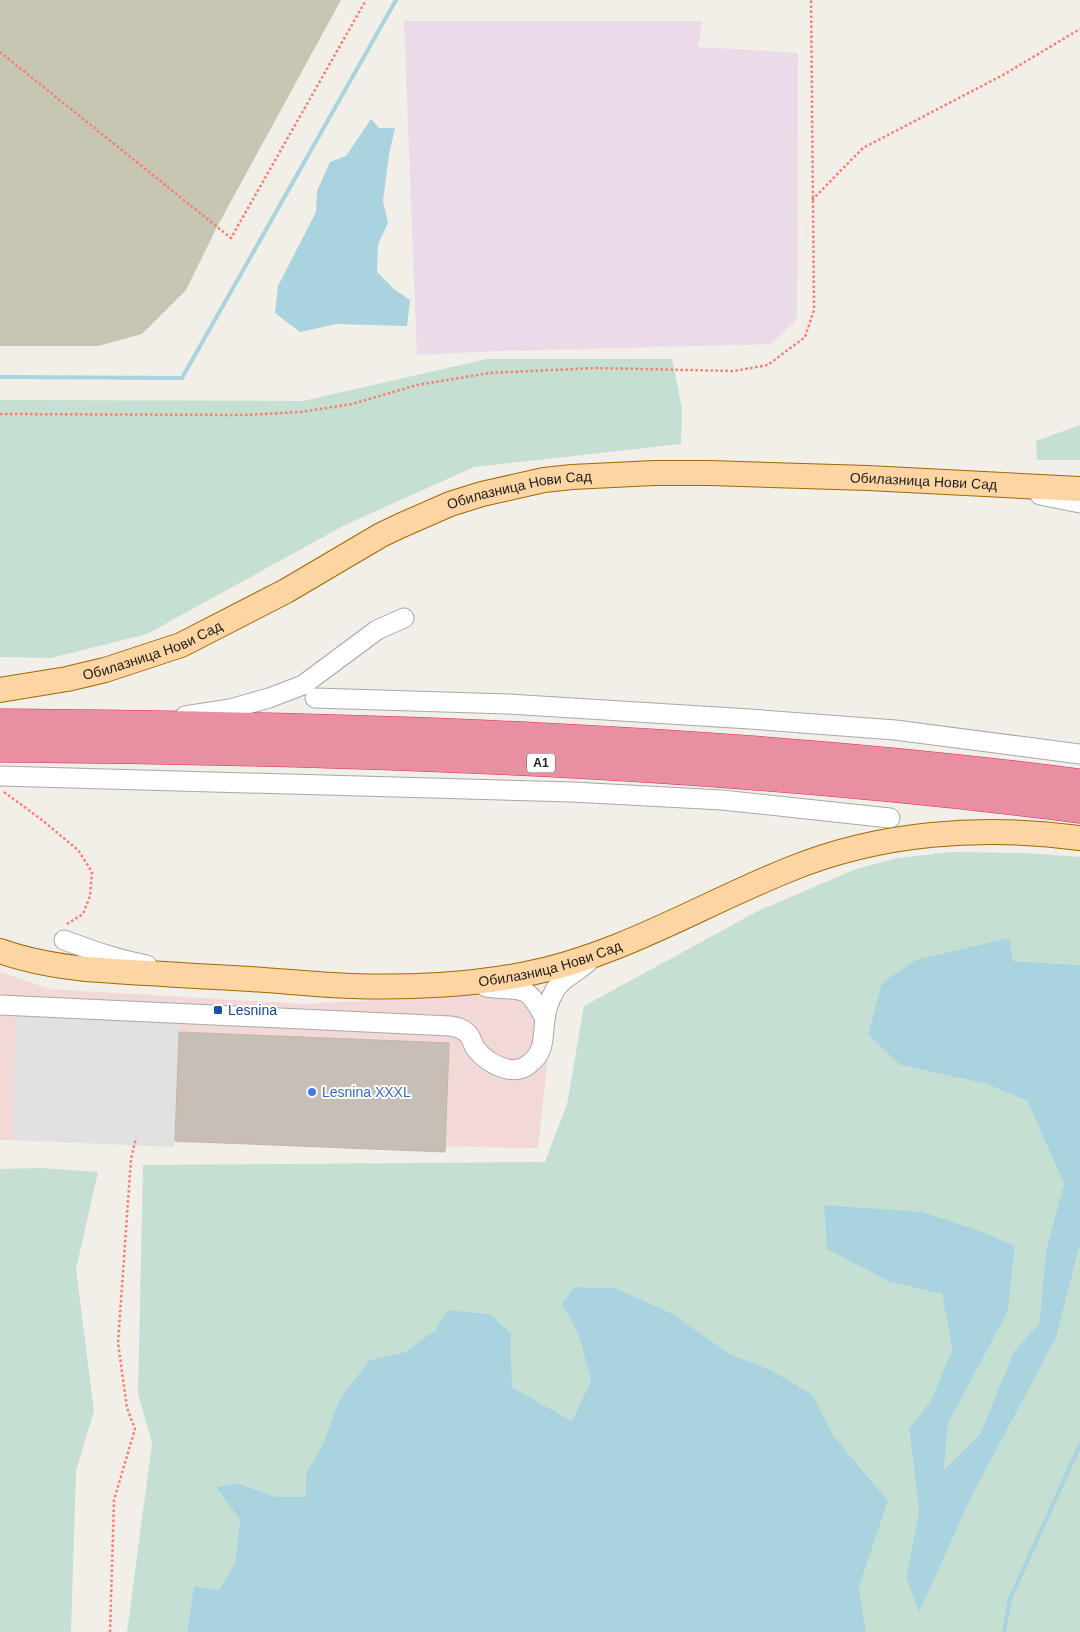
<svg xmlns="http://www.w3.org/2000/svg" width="1080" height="1632" viewBox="0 0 1080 1632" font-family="Arial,sans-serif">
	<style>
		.commercial { fill: #f2d9d8 }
		.industrial { fill: #ebdae8 }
		.construction { fill: #c6c6b3 }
		.wetland { fill: #c5e0d3 }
		.parking { fill: #e1e1e1 }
		.water { fill: #a9d3df }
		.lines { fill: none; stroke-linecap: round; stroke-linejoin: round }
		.stream { stroke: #a9d3df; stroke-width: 4 }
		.building { fill: #c6beb7; stroke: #c4b5aa }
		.minor-casing { stroke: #a8a8a8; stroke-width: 21 }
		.major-casing { stroke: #9f6900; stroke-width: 26 }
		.highway-casing { stroke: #dd2867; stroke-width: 29 }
		.path { stroke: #fb7d70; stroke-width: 2.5; stroke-dasharray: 2.5 2.5; stroke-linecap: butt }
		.minor { stroke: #fff; stroke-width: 19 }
		.major { stroke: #fcd5a2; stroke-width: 24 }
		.highway { stroke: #e890a1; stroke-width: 28 }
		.transit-dot { fill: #1a4fb4; stroke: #fff; stroke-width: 2 }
		.shop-dot { fill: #3f7fe0; stroke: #fff; stroke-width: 2 }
		.labels { text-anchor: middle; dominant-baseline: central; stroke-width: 4; stroke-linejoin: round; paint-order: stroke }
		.shield { fill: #fff; stroke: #646464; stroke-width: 1 }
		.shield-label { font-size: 12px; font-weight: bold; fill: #212121 }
		.street-label { font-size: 14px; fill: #212121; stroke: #fff }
		.transit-label { font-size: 14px; fill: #164399; stroke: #fff; text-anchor: start }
		.shop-label { font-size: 14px; fill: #366cbe; stroke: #fff; text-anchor: start }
	</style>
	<rect width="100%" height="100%" fill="#f2eee8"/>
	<polygon class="commercial" points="0,972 50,989 303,1004 555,991 538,1148 0,1140"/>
	<polygon class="industrial" points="702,21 698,47 798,53 797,319 771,344 498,351 417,355 404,21"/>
	<polygon class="construction" points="0,0 341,0 217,227 186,290 142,334 98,346 0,346"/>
	<g class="wetland">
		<polygon points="487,359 672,359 682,409 681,444 474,467 345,525 147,634 51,658 0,657 0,400 303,401"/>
		<polygon points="1080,425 1080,460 1037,460 1036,441"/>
		<polygon points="951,852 1027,853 1080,857 1080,965 1012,961 1009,938 900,1065 986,1084 1027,1101 1064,1184 1046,1250 1039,1324 1014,1351 980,1434 944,1470 948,1424 1008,1311 1015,1246 989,1234 923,1212 890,1282 942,1294 952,1349 931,1400 909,1430 919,1512 906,1578 919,1611 973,1494 1056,1338 1080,1245 1080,1632 866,1632 859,1587 888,1501 833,1435 812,1394 771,1370 730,1354 673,1314 616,1288 574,1287 562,1304 579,1336 591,1380 572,1421 512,1387 511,1333 490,1314 448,1310 435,1330 405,1352 369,1360 338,1402 324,1442 306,1473 306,1497 277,1497 239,1483 216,1487 240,1520 235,1563 219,1590 194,1587 187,1632 127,1632 152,1443 138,1394 143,1165 545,1162 567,1104 584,1006 758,911 856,869 898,858"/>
		<polygon points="41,1168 98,1172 76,1269 94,1411 76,1471 71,1632 0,1632 0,1169"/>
	</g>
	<polygon class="parking" points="17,1011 180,1018 174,1147 12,1140"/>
	<g class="water">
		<polygon points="371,119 379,128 395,128 389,154 383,201 388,223 378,244 377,272 395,290 410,300 407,326 336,324 300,332 275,313 278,286 316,212 317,191 330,162 346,156"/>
		<polygon points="1009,938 1013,961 1080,965 1080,1245 1056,1338 973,1494 919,1612 906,1578 919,1512 909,1429 931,1400 952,1349 942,1294 890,1282 827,1249 824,1205 923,1212 989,1234 1015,1246 1008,1311 948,1424 944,1470 980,1434 1014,1351 1039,1324 1046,1250 1064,1184 1027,1101 986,1084 900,1065 868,1034 882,983 916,960"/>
		<polygon points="574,1287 616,1288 673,1314 730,1354 771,1370 812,1394 833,1435 888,1501 859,1587 866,1632 187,1632 194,1586 219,1590 235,1563 240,1520 216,1487 238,1483 277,1497 306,1497 306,1473 324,1442 338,1402 369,1360 405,1352 435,1330 448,1310 490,1314 511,1333 512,1387 572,1421 591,1380 579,1336 562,1304"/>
	</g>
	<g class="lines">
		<g class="stream">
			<polyline points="0,377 182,378 396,0"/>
			<polyline points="1004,1632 1010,1599 1080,1445"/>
		</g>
	</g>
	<polygon class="building" points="179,1032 449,1043 445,1152 175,1141"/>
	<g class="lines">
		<g class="minor-casing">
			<g id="minor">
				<polyline points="1040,495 1080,503"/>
				<polyline points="315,698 508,704 750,719 895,730 1080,754"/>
				<polyline points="185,716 230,709 269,698 303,685 377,630 404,618"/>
				<polyline points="0,776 572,792 722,800 890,818"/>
				<path d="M64,940c27,10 54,20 83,25"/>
				<path d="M486,987c36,5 40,-6 59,32"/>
				<path d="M0,1005l450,21c7,1 12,2 17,7 5,4 5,11 9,16 11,14 37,29 53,15 17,-13 13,-26 16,-44 1,-8 4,-19 8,-26 7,-16 24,-21 36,-33"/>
			</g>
		</g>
		<g class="major-casing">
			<g id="major">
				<path id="s1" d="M0,690l67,-11 38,-9 76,-25 105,-54 95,-56 21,-10 48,-21 32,-10 62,-14 28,-3 82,-4h56l158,5 212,11"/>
				<path id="s2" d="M0,951c28,10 57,15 86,18 55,4 109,7 164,10 34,2 68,6 102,7 54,2 121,-1 174,-12 93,-18 175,-69 262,-104 92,-38 194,-45 292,-32"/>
			</g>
		</g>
		<g class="highway-casing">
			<g id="highway">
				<path d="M0,723c361,3 722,14 1080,60"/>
				<path d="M0,748c361,3 722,15 1080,61"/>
			</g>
		</g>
		<g class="path">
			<polyline points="0,52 231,238 366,0"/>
			<polyline points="812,200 863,148 1003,75 1080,29"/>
			<polyline points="0,414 245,415 301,412 352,404 417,385 489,373 595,368 734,371 768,365 805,337 814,310 811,0"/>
			<polyline points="4,792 42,820 78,850 92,872 90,896 83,914 67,924"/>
			<polyline points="110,1632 114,1500 135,1429 127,1408 118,1343 131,1159 136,1138"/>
		</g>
		<use href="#minor" class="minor"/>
		<use href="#major" class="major"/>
		<use href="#highway" class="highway"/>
	</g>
	<rect class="transit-dot" x="213" y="1005" width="10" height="10" rx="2.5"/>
	<circle class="shop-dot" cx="312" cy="1092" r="5"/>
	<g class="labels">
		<rect class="shield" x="527" y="753.5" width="28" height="19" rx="4"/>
		<g class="shield-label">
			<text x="541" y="763">A1</text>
		</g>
		<g class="street-label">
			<text stroke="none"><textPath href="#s1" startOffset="968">Обилазница Нови Сад</textPath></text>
			<text stroke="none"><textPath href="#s1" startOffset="562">Обилазница Нови Сад</textPath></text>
			<text stroke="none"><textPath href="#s1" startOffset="158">Обилазница Нови Сад</textPath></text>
			<text stroke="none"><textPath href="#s2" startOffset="555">Обилазница Нови Сад</textPath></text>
		</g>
		<g class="transit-label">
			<text x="228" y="1010">Lesnina</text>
		</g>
		<g class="shop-label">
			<text x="322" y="1092">Lesnina XXXL</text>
		</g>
	</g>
</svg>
